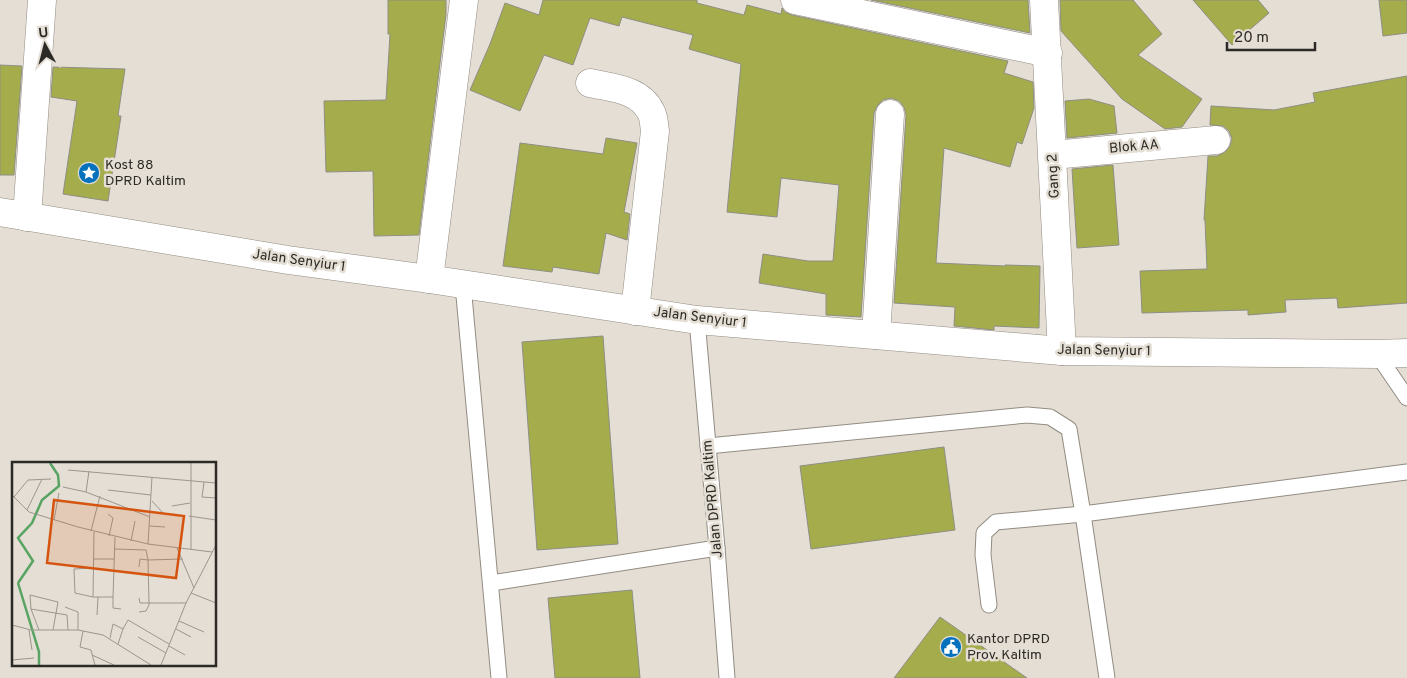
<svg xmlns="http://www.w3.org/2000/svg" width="1407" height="678" viewBox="0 0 1407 678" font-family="Overpass,sans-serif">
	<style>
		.building { fill: #a4ac4b; stroke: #8d8f84 }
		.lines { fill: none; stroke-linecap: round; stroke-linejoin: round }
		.service-casing { stroke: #928c83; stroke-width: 17 }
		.minor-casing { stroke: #928c83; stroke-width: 29 }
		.service { stroke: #fff; stroke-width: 15 }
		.minor { stroke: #fff; stroke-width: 28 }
		.labels { text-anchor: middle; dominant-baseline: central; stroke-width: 5; stroke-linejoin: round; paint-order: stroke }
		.street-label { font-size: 14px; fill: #2c2a26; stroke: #e5ded4 }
		.poi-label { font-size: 14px; fill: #2c2a26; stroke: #e5ded4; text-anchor: start }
		.inset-river { fill: none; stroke: #58a463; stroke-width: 2.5 }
		.inset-road { fill: none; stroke: #9b968e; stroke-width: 1 }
		.view { fill: #d5540f; fill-opacity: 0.15; stroke: #d5540f; stroke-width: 2.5 }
		.inset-edge { fill: none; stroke: #2c2a26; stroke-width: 2.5 }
	</style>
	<rect width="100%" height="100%" fill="#e5ded4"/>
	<g class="building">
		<polygon points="388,0 446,0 446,14 419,235 374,236 373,171 326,172 324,101 386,100 390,34 388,34"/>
		<polygon points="543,0 697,0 697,3 744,15 747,5 781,14 782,8 785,12 792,15 1008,61 1004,73 1033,82 1034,108 1022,144 1017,142 1010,167 944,148 936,263 1005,266 1005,265 1040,266 1039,328 994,326 994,330 954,326 955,307 894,303 906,115 904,107 899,101 891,98 883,100 877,106 874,113 861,317 826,315 826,294 759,283 763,254 808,261 833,261 839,185 781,178 777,217 727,212 741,64 689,49 693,35 622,17 619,26 590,18 573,65 544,55 520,111 470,90 490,44 505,3 539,15"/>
		<polygon points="871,0 1028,0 1030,33"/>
		<polygon points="1060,0 1133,0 1162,34 1138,55 1202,99 1182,127 1165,129 1122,99 1061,31"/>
		<polygon points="1193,0 1258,0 1269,13 1232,45"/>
		<polygon points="1379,0 1407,0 1407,33 1383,36"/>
		<polygon points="0,65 22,66 14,175 0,175"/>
		<polygon points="53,67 125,69 118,116 121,116 108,201 63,194 77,101 51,97"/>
		<polygon points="1407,76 1407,303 1338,308 1337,298 1285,300 1286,312 1248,315 1248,310 1142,313 1140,271 1207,269 1205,220 1204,220 1208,156 1217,156 1225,152 1230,146 1232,139 1229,131 1223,126 1210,125 1211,106 1274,110 1315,102 1313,93"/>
		<polygon points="1089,99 1114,106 1117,133 1067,138 1065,101"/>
		<polygon points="606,138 637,143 624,212 630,214 627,240 606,233 599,274 553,267 552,272 503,266 520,143 603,154"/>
		<polygon points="1113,165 1119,245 1077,248 1072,169"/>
		<polygon points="603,336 618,544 537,550 522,342"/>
		<polygon points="944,447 955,530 811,549 800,466"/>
		<polygon points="632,590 640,678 555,678 548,598"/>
		<polygon points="940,617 1027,678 894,678"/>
	</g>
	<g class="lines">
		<g class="service-casing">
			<g id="service">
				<polyline points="463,285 499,678"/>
				<polyline points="697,320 717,548 727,678"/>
				<polyline points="1377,354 1407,398"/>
				<polyline points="708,446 1027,415 1050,417 1069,429 1083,514 1407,472"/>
				<polyline points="491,583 717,548"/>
				<polyline points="989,605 983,555 984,533 996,522 1083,514 1107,678"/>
			</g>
		</g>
		<g class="minor-casing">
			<g id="minor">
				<polyline points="795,0 1048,53"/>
				<polyline points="1044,0 1062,351"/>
				<path d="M590,83c22,5 50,6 61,29 3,5 3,13 4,19l-20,180"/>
				<polyline points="1053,155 1216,140"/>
				<polyline points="0,212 288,260 429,279 697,320 1062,351 1377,354 1407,353"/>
				<polyline points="27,217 42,0"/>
				<polyline points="429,279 464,0"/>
				<polyline points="876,335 890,114"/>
			</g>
		</g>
		<use href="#service" class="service"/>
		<use href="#minor" class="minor"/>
	</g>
	<defs>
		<g id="sight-disc" transform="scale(1.125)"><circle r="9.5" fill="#0471bc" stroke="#e5ded4"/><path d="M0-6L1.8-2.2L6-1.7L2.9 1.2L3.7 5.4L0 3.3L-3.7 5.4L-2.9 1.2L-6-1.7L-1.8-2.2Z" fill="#fff"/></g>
		<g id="civic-disc" transform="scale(1.125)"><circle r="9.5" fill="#0471bc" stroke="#e5ded4"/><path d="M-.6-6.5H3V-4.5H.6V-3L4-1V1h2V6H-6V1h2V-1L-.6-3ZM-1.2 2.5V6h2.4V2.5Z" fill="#fff"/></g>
	</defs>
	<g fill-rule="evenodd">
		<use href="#sight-disc" x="89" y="173"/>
		<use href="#civic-disc" x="951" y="647"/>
	</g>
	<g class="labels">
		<g class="street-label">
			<text transform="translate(1134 147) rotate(-5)">Blok AA</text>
			<text transform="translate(1054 176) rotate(-93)">Gang 2</text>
			<text transform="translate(299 261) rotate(8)">Jalan Senyiur 1</text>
			<text transform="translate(700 318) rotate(7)">Jalan Senyiur 1</text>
			<text transform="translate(1104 351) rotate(1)">Jalan Senyiur 1</text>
			<text transform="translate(713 499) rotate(-95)">Jalan DPRD Kaltim</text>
		</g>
		<g class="poi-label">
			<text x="105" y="165">Kost 88<tspan x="105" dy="16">DPRD Kaltim</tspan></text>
			<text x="967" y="639">Kantor DPRD<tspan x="967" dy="16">Prov. Kaltim</tspan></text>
		</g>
	</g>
	<g transform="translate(12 462)">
		<rect width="204" height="204" fill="#e5ded4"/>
		<path class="inset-river" d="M6,121l21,69v13M6,121l15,-22 -15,-23 14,-15 10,-23 17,-14 -1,-11 -8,-12"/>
		<path class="inset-road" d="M179,1v86M56,8l148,13M77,9l-3,21 64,25M192,20l-2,15 14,1M51,25l23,5M96,28l43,5M0,33l17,17 49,15 70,17 64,8M2,35l14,-17 23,-1M140,39l11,12M160,44l18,-3M15,48l15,-31M96,52l5,4 -4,18M177,54l27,4M42,58l5,-27M138,64l15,1M79,69l9,-35M82,70l-1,65h20l2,-60M119,79l4,-20M136,82l4,-67M165,86l17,40M103,87l31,1 2,10 35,-1M81,97h21M127,105l1,-8 8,1 1,43h37M81,106l-19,1 1,24 18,4M179,131l25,10M101,135v11l8,1M127,136l1,5h9v2l-3,6 -7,1M53,145l13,5v18M19,147l36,6 1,15M85,153l1,-18M167,159l25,11M0,163l19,5h47l25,5 48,30M111,167l5,-9 41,24M164,167l15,8M17,168l3,20M27,168l-8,-21 -1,-14 28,7 -5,28M71,169l-3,16 11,3 4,15M126,175l28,16M98,176l3,-14 10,5 -5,15M157,184l16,9M80,193l22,10M0,198l22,-2M149,203l25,-62 30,-58"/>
		<path class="view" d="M42,38l130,16 -8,62 -129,-15z"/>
		<rect width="204" height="204" class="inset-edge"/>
	</g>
	<g transform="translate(45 45) rotate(353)" stroke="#e5ded4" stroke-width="4" paint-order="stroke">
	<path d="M0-4L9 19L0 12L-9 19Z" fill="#2c2a26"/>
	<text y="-8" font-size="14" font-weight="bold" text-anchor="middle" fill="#2c2a26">U</text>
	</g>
	<path d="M1227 42v8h88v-8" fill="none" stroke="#2c2a26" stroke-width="2.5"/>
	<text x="1234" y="42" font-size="15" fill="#2c2a26" stroke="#e5ded4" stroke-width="4" paint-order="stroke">20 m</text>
</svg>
